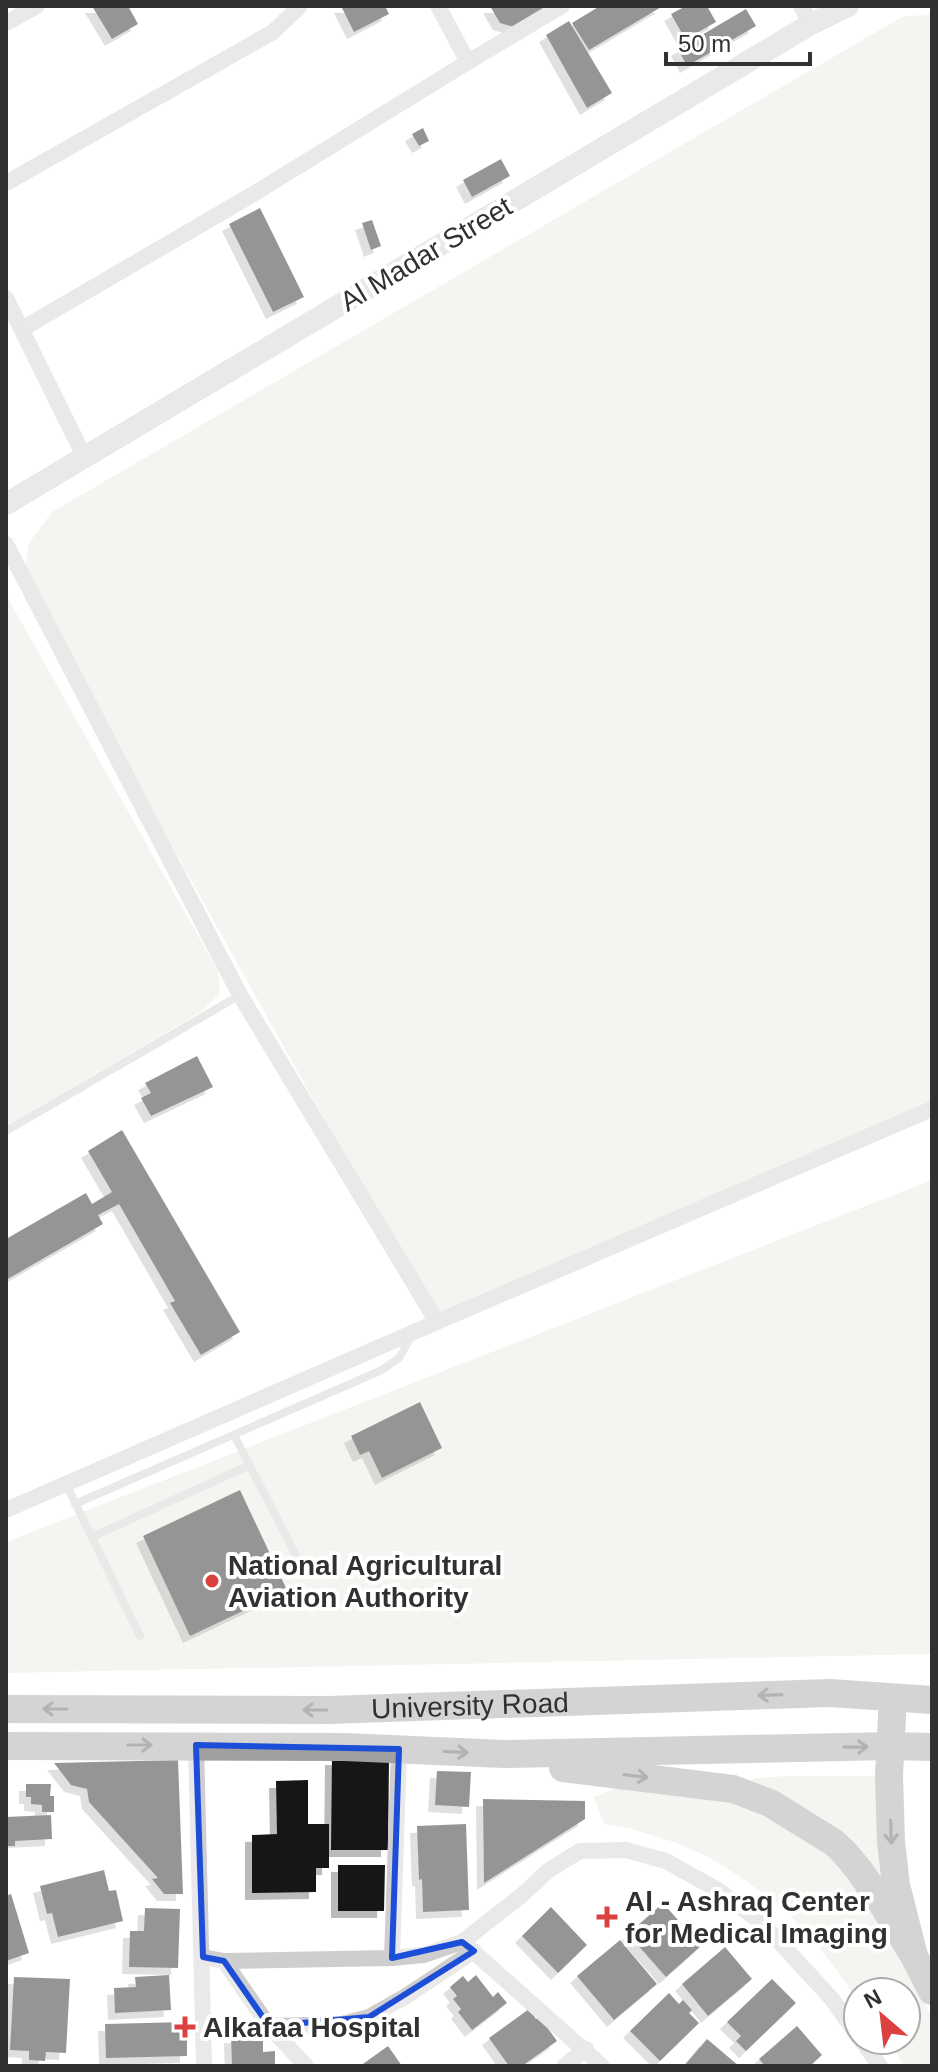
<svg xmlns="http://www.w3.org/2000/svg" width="938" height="2072" viewBox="0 0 938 2072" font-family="Helvetica,sans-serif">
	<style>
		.green { fill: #e3e9dd }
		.building { fill: #181818; filter: url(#shadow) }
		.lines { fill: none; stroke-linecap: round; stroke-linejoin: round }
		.service { stroke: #cecece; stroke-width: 8 }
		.minor { stroke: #cecece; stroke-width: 16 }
		.tertiary { stroke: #cecece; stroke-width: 22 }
		.trunk { stroke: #a0a0a0; stroke-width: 28 }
		.oneway { stroke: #585858 }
		.marked { fill: none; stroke: #1d4ed8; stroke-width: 6; stroke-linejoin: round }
		.poi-dot { fill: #db413f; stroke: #fff; stroke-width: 3 }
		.labels { text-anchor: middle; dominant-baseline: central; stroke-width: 8; stroke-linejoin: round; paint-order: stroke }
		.street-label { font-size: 28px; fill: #313131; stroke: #fff }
		.poi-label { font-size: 28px; font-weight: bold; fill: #313131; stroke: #fff; text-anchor: start }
	</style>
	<defs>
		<filter id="shadow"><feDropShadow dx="-7" dy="7" stdDeviation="0" flood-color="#0004"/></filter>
	</defs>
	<rect width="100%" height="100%" fill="#fff"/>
	<g class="green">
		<polygon points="932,14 932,1109 437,1322 24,580 29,543 52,512 902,17"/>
		<polygon points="6,595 218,971 220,993 201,1012 6,1126"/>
		<polygon points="932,1180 932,1654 6,1673 6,1542"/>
		<polygon points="786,1776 877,1776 888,1892 848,1838 824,1819 750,1779"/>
		<polygon points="636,1780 760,1804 834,1857 860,1889 932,2017 932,2066 905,2066 887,2040 906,2040 906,1992 858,1992 858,2000 815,1941 780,1905 740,1877 709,1857 677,1843 632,1829 604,1824 594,1797"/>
	</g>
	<g class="building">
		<polygon points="92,6 128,6 138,24 112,39"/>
		<polygon points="341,6 385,6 389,14 354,32"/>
		<polygon points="490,6 553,6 514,27 500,23"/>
		<polygon points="600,6 663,6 589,50 572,23"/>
		<polygon points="686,6 707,6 716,22 695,34 694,32 684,37 671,14"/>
		<polygon points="746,9 756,26 687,66 678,49"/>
		<polygon points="569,21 612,93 587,108 546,35"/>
		<polygon points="423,128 429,141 419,146 412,134"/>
		<polygon points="501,159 510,176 472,197 463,180"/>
		<polygon points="260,208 304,297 273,312 229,224"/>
		<polygon points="372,220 381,246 371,250 362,223"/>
		<polygon points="197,1056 213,1087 151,1116 141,1098 151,1093 145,1083"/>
		<polygon points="122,1130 240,1332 201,1355 170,1303 175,1301 119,1204 98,1215 103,1224 6,1280 6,1239 86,1193 92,1204 112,1192 88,1151"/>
		<polygon points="420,1402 442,1448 382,1478 369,1451 360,1455 351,1436"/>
		<polygon points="240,1490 287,1590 190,1636 143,1536"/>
		<polygon points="332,1758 389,1759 388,1850 331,1850"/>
		<polygon points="178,1760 183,1894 164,1894 152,1879 158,1878 89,1802 87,1789 71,1785 54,1763"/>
		<polygon points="437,1771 471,1772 469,1807 435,1805"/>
		<polygon points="308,1780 308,1824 329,1824 329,1868 316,1868 316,1892 252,1893 252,1835 277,1834 276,1781"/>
		<polygon points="26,1784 51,1784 50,1796 54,1796 54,1812 42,1812 42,1805 31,1804 31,1797 26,1797"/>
		<polygon points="483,1799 585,1801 585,1819 484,1883"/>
		<polygon points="51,1815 52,1839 15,1841 15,1846 6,1846 6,1817"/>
		<polygon points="466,1824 469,1910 423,1912 422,1879 419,1880 417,1826"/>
		<polygon points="338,1865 385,1865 384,1911 338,1911"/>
		<polygon points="104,1870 109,1891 116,1890 123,1921 58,1937 52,1913 47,1914 40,1886"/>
		<polygon points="11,1894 29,1953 6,1961 6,1896"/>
		<polygon points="663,1903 701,1946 666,1977 628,1934"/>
		<polygon points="551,1907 587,1945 558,1973 522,1936"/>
		<polygon points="145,1908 180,1909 178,1968 129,1967 130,1931 144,1931"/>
		<polygon points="620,1940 657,1984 614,2020 577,1976"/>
		<polygon points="725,1947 752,1979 708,2016 682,1984"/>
		<polygon points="169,1975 171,2010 115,2013 114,1988 136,1987 135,1977"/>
		<polygon points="476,1975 493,1997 498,1992 507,2003 472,2030 458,2012 461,2009 453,1999 457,1996 450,1987 463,1976 468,1982"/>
		<polygon points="14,1977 70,1979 66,2053 46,2052 45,2061 29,2060 29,2051 10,2050"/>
		<polygon points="772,1979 796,2003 746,2051 736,2041 741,2036 727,2022"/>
		<polygon points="669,1993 679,2004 683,2000 692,2010 689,2013 699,2023 660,2061 630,2031"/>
		<polygon points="529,2009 536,2019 539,2016 557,2041 522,2066 509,2066 489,2038"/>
		<polygon points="187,2022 187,2056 106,2058 105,2024"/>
		<polygon points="797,2026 822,2055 810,2066 765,2066 759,2059"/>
		<polygon points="231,2036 252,2036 253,2041 263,2041 263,2052 275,2051 275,2066 232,2066"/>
		<polygon points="707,2039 739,2066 684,2066"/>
		<polygon points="388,2046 402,2066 360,2066"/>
	</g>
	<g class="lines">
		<g class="service">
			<polyline points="6,1131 240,995"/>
			<polyline points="234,1435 303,1569"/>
			<polyline points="66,1484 140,1636"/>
			<polyline points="75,1504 382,1370 399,1358 411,1337"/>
			<polyline points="92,1537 250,1465"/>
		</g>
		<g class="minor">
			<polyline points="438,6 468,62 562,6"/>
			<polyline points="801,6 811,24"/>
			<polyline points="6,23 37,6"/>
			<polyline points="6,183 273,32 300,6"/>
			<polyline points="6,298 85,458"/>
			<polyline points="22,329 250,196 468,62"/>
			<polyline points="6,544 240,995 437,1322"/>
			<polyline points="6,1510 437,1322 932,1109"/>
			<polyline points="196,1745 204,2066"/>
			<polyline points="466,1945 602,2066"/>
			<polyline points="203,1957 224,1961 392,1958 424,1955 462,1942 522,1895 549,1870 580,1851 626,1850 666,1861 718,1890 762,1923 831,1998 858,2036"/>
			<polyline points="392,1958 399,1749"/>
			<polyline points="224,1961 269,2026 306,2066"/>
			<polyline points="269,2026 342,2024 369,2017 406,1996 474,1951"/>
			<polyline points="861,2040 880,2066"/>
			<polyline points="564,2066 586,2049"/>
		</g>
		<polyline class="tertiary" points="6,504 811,24 848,6"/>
		<g class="trunk">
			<polyline points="893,1698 889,1775 891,1842 896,1885 914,1956 932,1991"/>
			<path id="s1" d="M6,1709l323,1 501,-17 102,7"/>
			<polyline points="6,1746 345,1747 504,1754 891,1746 932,1747"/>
			<polyline points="563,1768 733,1789 770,1803 833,1842 844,1852 859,1870 881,1902 914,1956"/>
		</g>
	</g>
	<defs><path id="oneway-shaft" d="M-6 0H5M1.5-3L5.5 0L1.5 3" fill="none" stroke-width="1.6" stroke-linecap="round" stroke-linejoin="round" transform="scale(2)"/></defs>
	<g class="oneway">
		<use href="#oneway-shaft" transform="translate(770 1695) rotate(178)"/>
		<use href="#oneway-shaft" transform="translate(55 1709) rotate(-180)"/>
		<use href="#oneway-shaft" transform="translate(315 1710) rotate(-180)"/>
		<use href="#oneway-shaft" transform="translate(140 1745)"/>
		<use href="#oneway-shaft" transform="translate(856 1747) rotate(-1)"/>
		<use href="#oneway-shaft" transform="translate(456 1752) rotate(3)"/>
		<use href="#oneway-shaft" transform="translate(636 1776) rotate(7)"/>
		<use href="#oneway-shaft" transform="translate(891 1832) rotate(88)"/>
	</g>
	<path d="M0 0H938V2072H0ZM196,1745l203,4 -7,209 70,-16 12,9 -105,66 -100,9 -45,-65 -21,-4z" fill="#fff" fill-opacity=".55" fill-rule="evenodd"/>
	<path class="marked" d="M196,1745l203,4 -7,209 70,-16 12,9 -105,66 -100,9 -45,-65 -21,-4z"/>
	<g class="poi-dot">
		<circle cx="212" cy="1581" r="8"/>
		<path d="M603 1905h8v8h8v8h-8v8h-8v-8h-8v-8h8z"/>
		<path d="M181 2015h8v8h8v8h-8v8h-8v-8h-8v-8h8z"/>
	</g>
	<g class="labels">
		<g class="street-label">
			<text transform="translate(426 254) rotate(-31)">Al Madar Street</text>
			<text stroke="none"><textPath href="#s1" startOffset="464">University Road</textPath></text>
		</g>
		<g class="poi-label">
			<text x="228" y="1565">National Agricultural<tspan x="228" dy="32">Aviation Authority</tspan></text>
			<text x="625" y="1901">Al - Ashraq Center<tspan x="625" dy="32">for Medical Imaging</tspan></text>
			<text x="203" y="2027">Alkafaa Hospital</text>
		</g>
	</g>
	<rect width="938" height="2072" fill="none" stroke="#313131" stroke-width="16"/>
	<g transform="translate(882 2016) rotate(332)"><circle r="38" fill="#ffffff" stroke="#adadad" stroke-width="2"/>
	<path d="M0-6L14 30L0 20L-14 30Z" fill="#db413f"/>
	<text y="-12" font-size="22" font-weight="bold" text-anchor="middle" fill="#313131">N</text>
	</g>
	<path d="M666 52v12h144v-12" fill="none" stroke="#313131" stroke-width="4"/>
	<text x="678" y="52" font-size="24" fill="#313131" stroke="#ffffff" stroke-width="6" paint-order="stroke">50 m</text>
</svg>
